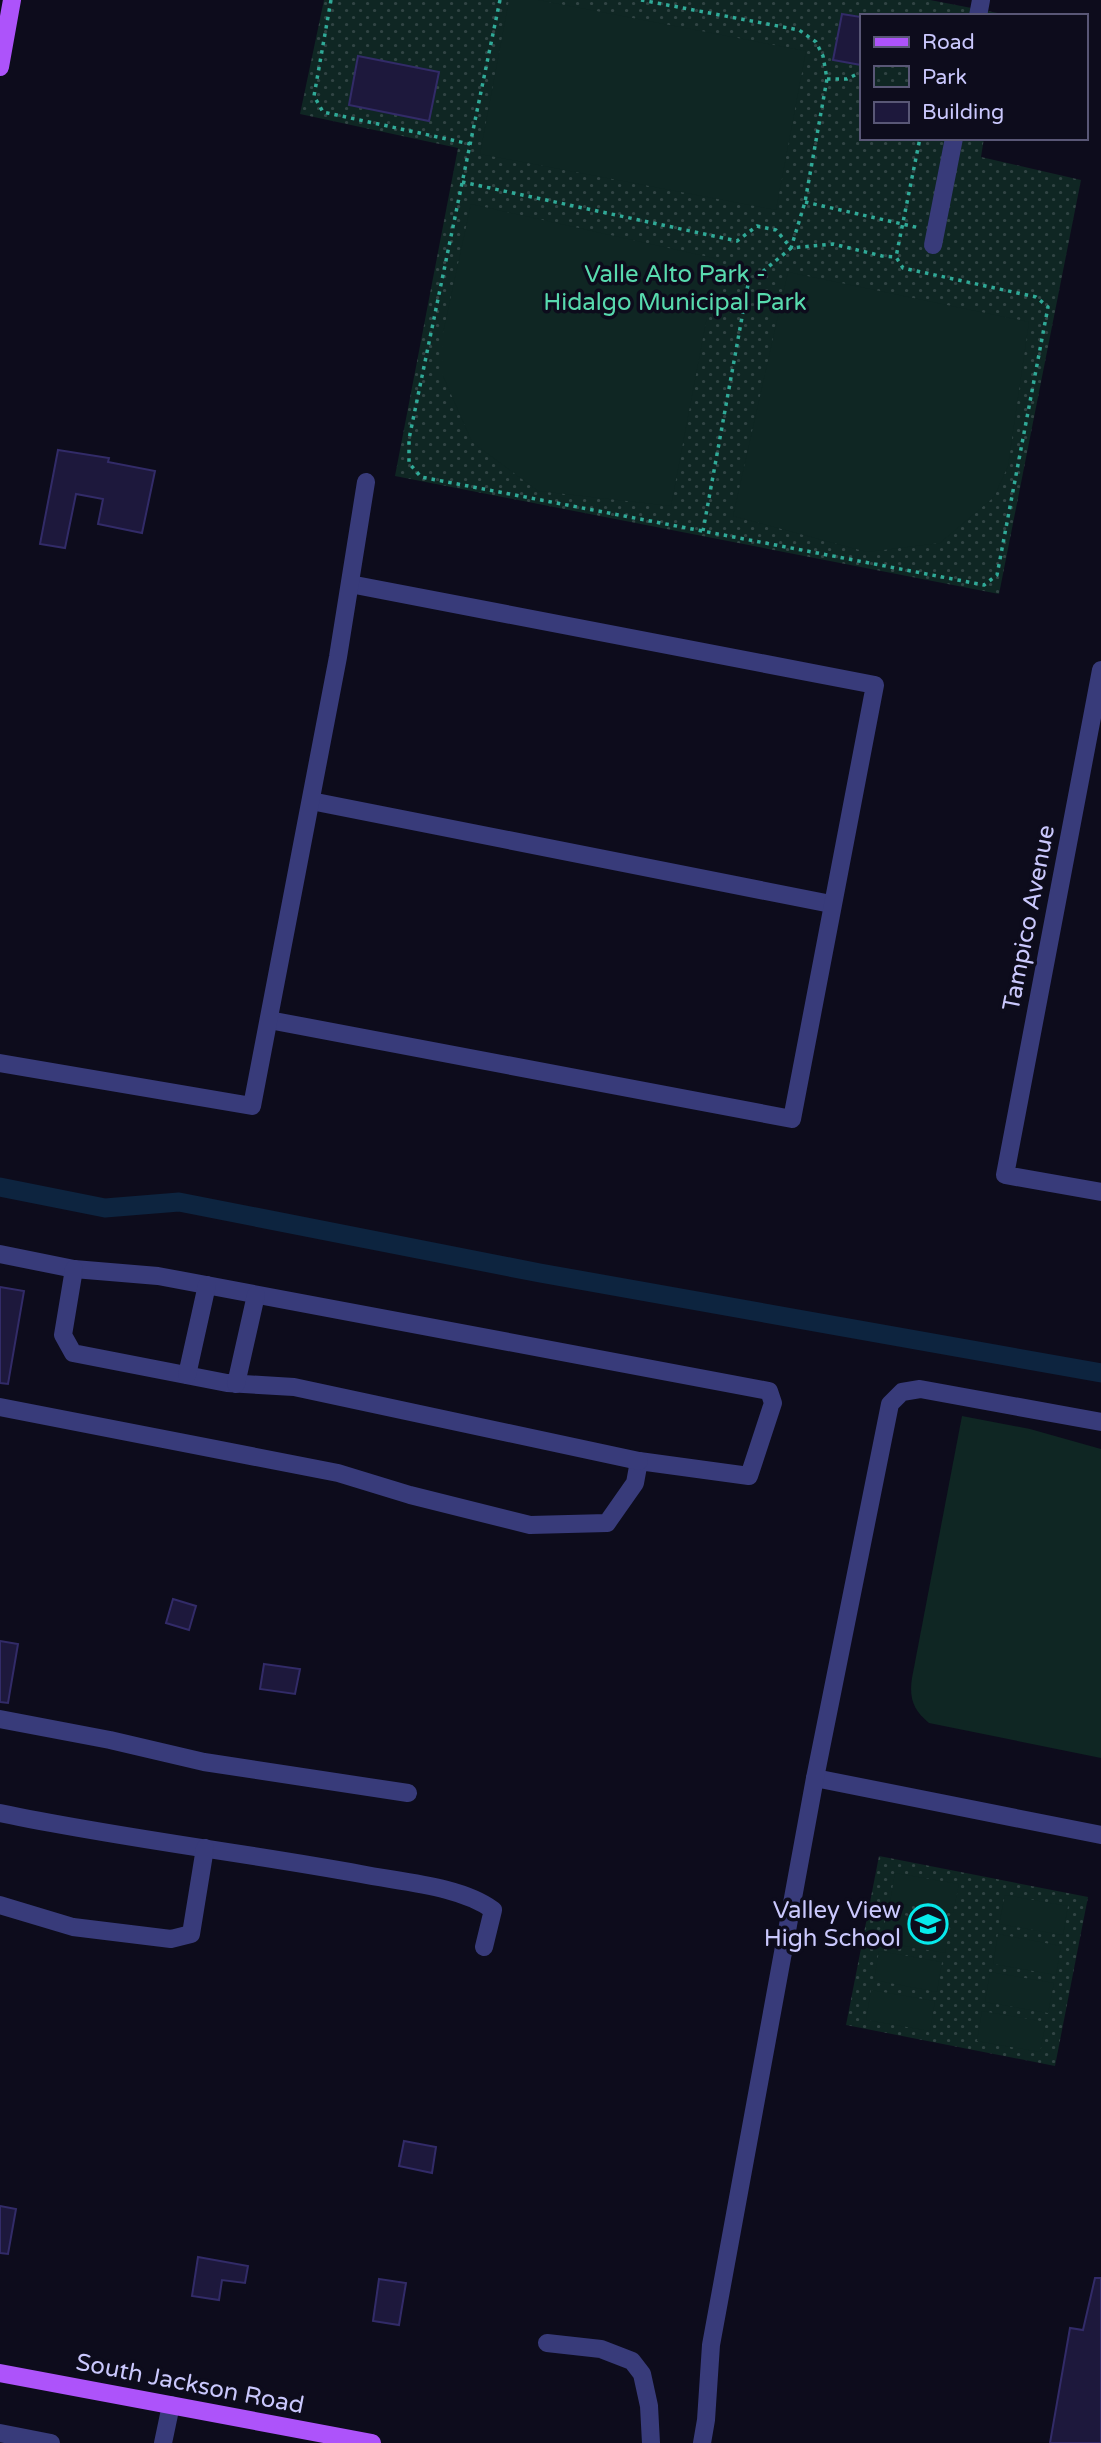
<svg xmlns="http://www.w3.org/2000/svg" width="1101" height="2443" viewBox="0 0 1101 2443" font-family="'Varela Round',sans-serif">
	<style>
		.park { fill: url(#park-dots) }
		.pitch { fill: #0f2623 }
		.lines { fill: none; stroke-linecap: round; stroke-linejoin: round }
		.canal { stroke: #0d243f; stroke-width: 19 }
		.building { fill: #1d183c; stroke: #322b68; stroke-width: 2 }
		.path { stroke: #30aa98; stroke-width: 3.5; stroke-dasharray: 3.5 5; stroke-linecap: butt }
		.minor { stroke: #383b7a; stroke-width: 18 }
		.major { stroke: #ad53fa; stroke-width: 18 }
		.labels { text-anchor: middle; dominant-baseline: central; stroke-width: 7; stroke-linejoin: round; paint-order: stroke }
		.park-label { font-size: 24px; fill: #58daae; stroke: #0d0c1c }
		.street-label { font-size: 24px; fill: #cac8fd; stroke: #0d0c1c }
		.poi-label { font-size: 24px; fill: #cac8fd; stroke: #0d0c1c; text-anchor: end }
	</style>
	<defs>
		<pattern id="park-dots" width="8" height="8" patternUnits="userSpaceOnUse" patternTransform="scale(1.75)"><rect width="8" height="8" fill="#0f2623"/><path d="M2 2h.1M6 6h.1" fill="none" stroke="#314444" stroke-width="1.8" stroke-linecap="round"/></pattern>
	</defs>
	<rect width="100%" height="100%" fill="#0d0c1c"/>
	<g class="park">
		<polygon points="324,0 930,0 1008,15 861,16 861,138 984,138 981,157 1081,180 999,594 395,476 458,148 300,114"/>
		<polygon points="879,1856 1088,1897 1055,2066 846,2025"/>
	</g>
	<g class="pitch">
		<polygon points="509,0 538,0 806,51 776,210 480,154"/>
		<polygon points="471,204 718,259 671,506 538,491 472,442 443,376 443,333"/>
		<polygon points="788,272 1029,322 1008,466 994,497 940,543 867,552 733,516"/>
		<path d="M962,1416l68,13 71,20v309l-172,-35c-16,-13 -20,-25 -17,-45z"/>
		<polygon points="895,1873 959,1884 953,1913 890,1902"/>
		<polygon points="1005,1895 1068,1906 1063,1935 999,1924"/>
		<polygon points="887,1912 950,1924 945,1953 881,1942"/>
		<polygon points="998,1934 1061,1946 1056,1975 993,1964"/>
		<polygon points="879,1951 942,1962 937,1992 874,1980"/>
		<polygon points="990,1972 1054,1983 1048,2013 985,2002"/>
		<polygon points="871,1990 935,2001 930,2031 866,2020"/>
		<polygon points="982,2011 1046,2022 1040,2052 977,2041"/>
	</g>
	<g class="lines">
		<polyline class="canal" points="0,1187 105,1208 179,1202 540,1273 1101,1373"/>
	</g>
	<g class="building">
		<polygon points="842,14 861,17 861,65 833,60"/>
		<polygon points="358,56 439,72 429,121 349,105"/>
		<polygon points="58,450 109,458 108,462 155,471 142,533 98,524 103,499 76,494 65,548 40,544"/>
		<polygon points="0,1287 24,1291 8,1384 0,1383"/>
		<polygon points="173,1599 196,1606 189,1630 166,1623"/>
		<polygon points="0,1641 18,1644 8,1703 0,1702"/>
		<polygon points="264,1664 300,1669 295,1694 260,1689"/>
		<polygon points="404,2141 436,2147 432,2173 399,2166"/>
		<polygon points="0,2206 16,2209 8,2254 0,2253"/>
		<polygon points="198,2257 248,2266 245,2283 222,2280 219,2300 192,2296"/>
		<polygon points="1095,2278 1101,2278 1101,2443 1050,2443 1070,2328 1083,2330"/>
		<polygon points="379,2279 406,2283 399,2325 373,2321"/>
	</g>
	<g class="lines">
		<g class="path">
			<polyline points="331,0 314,96 323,112 470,144"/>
			<polyline points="500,0 409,439 409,463 421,477 984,585 997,575 1048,307 1036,297 903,268 896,257 920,138"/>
			<polyline points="641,0 799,30 816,42 823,56 827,79 805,202 791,248 833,244 882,256 896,257"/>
			<polyline points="827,79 847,79 861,72"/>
			<polyline points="462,182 737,241 757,226 776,230 791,248 761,273 749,279 703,531"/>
			<polyline points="805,202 920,228"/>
		</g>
		<g class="minor">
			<polyline points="978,16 981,0"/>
			<polyline points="933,245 954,138"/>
			<polyline points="1101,670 1005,1175 1101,1192"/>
			<polyline points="311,801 831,904"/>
			<polyline points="269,1020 792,1119 875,685 350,584"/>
			<polyline points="0,1063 252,1106 338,657 366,482"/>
			<polyline points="0,1254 74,1269 158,1276 769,1391 773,1403 749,1476 639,1461 635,1483 607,1523 530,1525 410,1495 338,1473 0,1407"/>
			<polyline points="74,1269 63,1335 73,1353 227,1383 294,1387 639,1461"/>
			<polyline points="187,1375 207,1285"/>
			<polyline points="236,1384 256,1295"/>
			<polyline points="0,1719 110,1740 204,1762 408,1793"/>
			<polyline points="815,1778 1101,1835"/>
			<path d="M0,1813c119,25 241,39 361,61 40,8 100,12 132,36l-9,37"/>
			<polyline points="0,1905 73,1927 171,1939 191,1934 205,1848"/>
			<polyline points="547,2343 601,2349 632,2361 642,2374 649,2406 651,2443"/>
			<polyline points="0,2433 51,2443"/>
			<polyline points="163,2443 171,2405"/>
			<polyline points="702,2443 706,2420 711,2345 815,1778 890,1404 902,1392 920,1389 1101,1422"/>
		</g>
		<g class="major">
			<polyline points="0,67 12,0"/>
			<polyline points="0,2373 372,2443"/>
		</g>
	</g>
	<defs>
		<g id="school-ring" transform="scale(2.0125)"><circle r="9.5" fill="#0d0c1c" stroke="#07e9eb" stroke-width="1.5"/><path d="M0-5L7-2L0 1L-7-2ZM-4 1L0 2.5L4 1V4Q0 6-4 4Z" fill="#07e9eb"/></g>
	</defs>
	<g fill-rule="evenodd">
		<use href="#school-ring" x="928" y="1924"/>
	</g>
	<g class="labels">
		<g class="park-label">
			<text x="675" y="274">Valle Alto Park -<tspan x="675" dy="28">Hidalgo Municipal Park</tspan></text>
		</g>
		<g class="street-label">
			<text transform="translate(1029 918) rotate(-79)">Tampico Avenue</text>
			<text transform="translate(190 2384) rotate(11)">South Jackson Road</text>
		</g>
		<g class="poi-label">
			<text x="901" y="1910">Valley View<tspan x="901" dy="28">High School</tspan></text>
		</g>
	</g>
	<rect x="860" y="14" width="228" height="126" fill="#0d0c1c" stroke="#595776" stroke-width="2"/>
	<rect x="874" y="37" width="35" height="10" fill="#ad53fa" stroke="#595776" stroke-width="2"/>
	<text x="922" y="49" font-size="21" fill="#cac8fd">Road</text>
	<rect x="874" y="66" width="35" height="21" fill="url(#park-dots)" stroke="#595776" stroke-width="2"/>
	<text x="922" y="84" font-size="21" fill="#cac8fd">Park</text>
	<rect x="874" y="102" width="35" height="21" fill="#1d183c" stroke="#595776" stroke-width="2"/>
	<text x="922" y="119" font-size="21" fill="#cac8fd">Building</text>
</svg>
